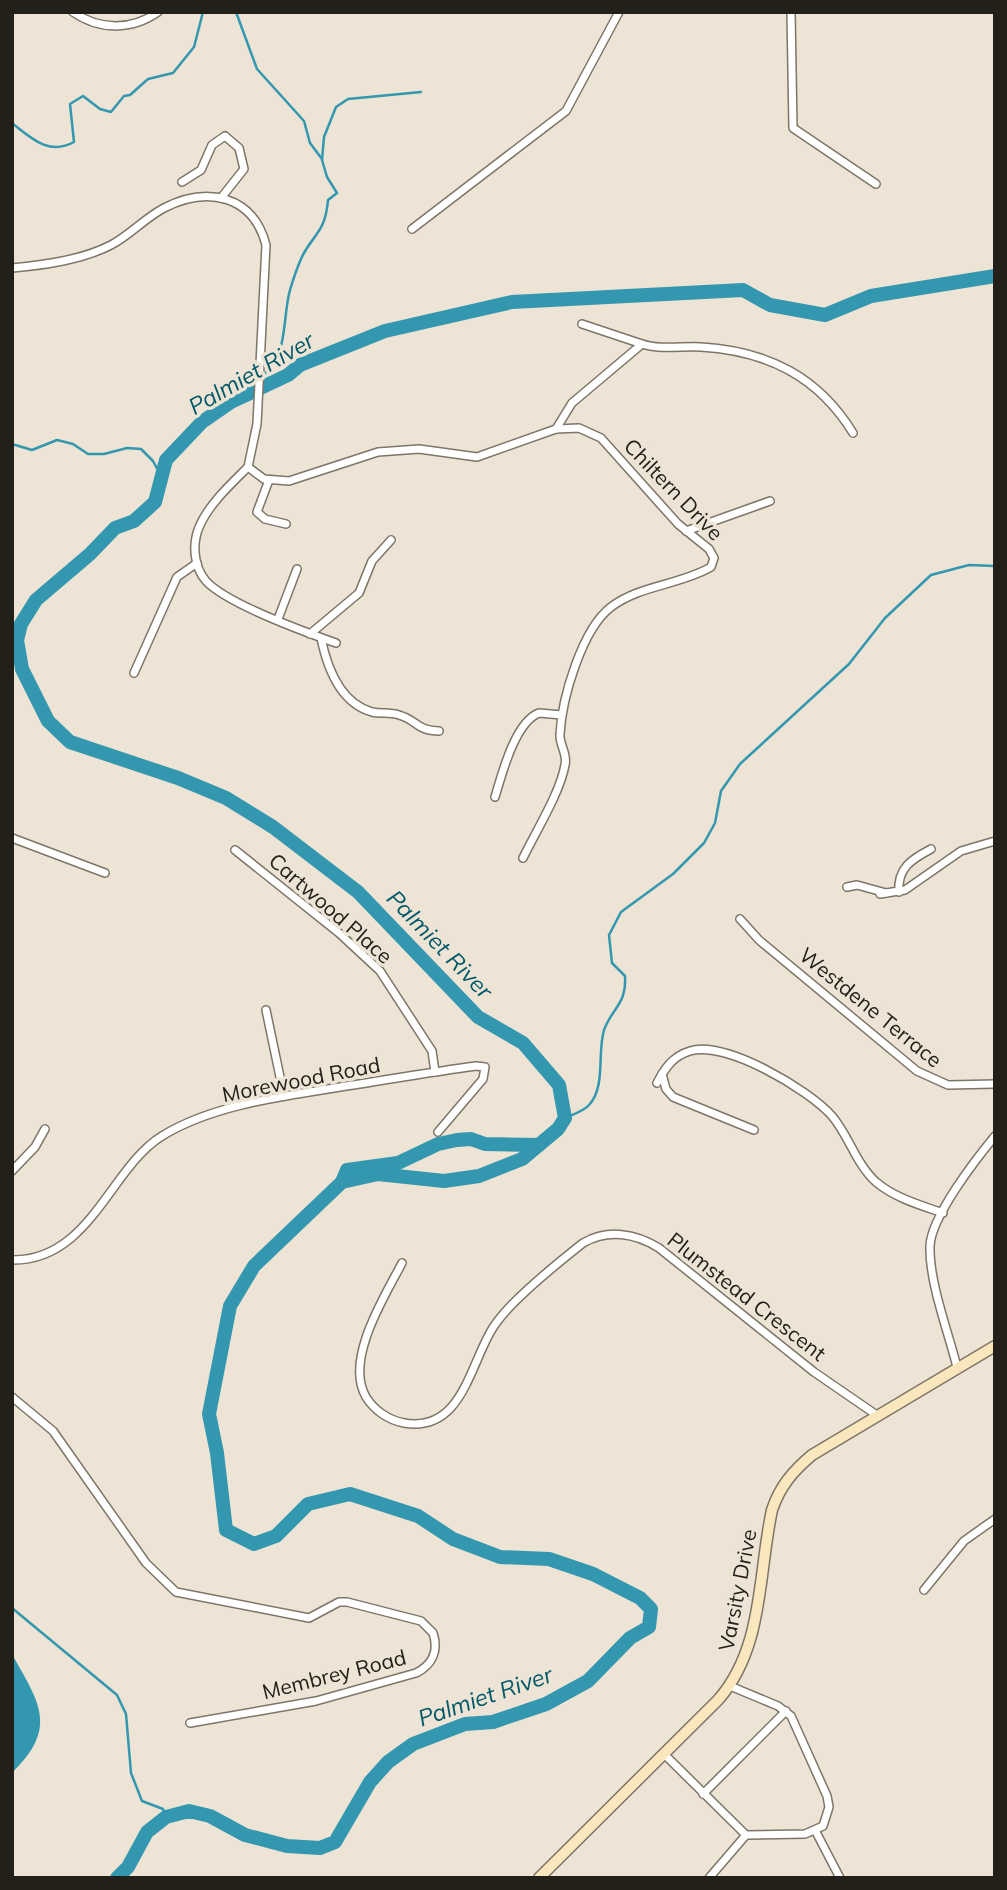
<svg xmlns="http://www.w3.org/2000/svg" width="1007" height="1890" viewBox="0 0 1007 1890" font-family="Mulish,sans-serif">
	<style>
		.water { fill: #3297af }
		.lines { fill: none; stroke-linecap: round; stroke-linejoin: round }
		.stream { stroke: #3297af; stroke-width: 2.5 }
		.river { stroke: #3297af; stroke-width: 14 }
		.street-casing { stroke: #7d7568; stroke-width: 10 }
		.secondary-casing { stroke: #7d7568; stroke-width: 13 }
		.street { stroke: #fff; stroke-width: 7 }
		.secondary { stroke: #fae7bd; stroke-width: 10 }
		.labels { text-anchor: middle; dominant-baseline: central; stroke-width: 7; stroke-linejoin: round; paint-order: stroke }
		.street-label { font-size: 21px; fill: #23201a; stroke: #ede4d6 }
		.water-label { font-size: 23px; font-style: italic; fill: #005869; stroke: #ede4d6 }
	</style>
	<rect width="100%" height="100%" fill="#ede4d6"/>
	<path class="water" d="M12,1654c27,49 47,73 0,119z"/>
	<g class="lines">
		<g class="stream">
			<polyline points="236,12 257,69 304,121 310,143 322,159"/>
			<path d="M12,123c19,15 37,33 62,19l-4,-38 13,-8 17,13 11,3 13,-16 6,-1 18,-16 25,-6 21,-26 9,-35"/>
			<path d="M262,376c27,-19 20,-58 28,-86 3,-10 7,-22 11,-31 11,-25 24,-24 27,-59l9,-7 -10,-16 -5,-17 2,-23 12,-30 12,-8 73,-7"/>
			<polyline points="233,401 238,391 256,379"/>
			<polyline points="12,444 32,450 57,440 73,444 88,454 104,454 127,448 141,449 153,461 161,476"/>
			<path d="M565,1118c7,-3 19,-7 24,-13 17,-18 8,-52 15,-75 8,-22 23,-26 21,-54l-13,-13 -3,-28 12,-23 52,-38 31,-31 11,-20 6,-32 19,-27 109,-100 36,-46 46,-43 38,-10 26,1"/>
			<polyline points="12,1608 117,1695 126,1714 131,1773 142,1801 163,1809 166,1817"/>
		</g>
		<g class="river">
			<polyline points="342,1182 347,1170 398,1163 438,1144 457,1140 471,1139 485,1144 539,1145"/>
			<polyline points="117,1878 128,1867 147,1832 166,1817 189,1811 210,1816 245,1835 287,1846 320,1848 335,1842 370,1782 388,1762 413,1744 465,1724 493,1722 546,1704 588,1681 630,1638 649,1627 651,1609 640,1598 593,1574 549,1559 500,1557 453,1539 418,1516 350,1494 308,1504 276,1536 254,1544 226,1530 217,1453 209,1414 230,1306 254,1266 342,1182 378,1174 444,1181 479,1176 522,1159 558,1129 565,1118 559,1085 523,1043 478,1017 358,892 273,827 226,798 178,778 70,742 48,721 22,669 17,640 21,624 36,600 90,554 115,528 134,521 155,502 166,460 202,422 231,402 288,375 300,365 385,331 512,302 743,290 770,305 825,315 871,296 995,276"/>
		</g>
		<g class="street-casing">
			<g id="street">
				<path d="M73,12c26,18 58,19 85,0"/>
				<polyline points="791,12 793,128 876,184"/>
				<polyline points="182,182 201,170 212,145 225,136 239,148 244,169 221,198"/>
				<polyline points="412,229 566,111 619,12"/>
				<path d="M12,268c32,-3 70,-8 99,-23 19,-10 34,-27 53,-37 43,-22 89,-13 102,37l-9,179 -9,43"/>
				<polyline points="582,324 642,344"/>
				<path d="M556,429l16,-26 70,-59c18,6 40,2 59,3 66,4 117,29 152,86"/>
				<path d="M248,467l16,12 25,2 89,-29 41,-3 58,8 79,-28 23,-1 22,10 77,86 31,25 5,9 -3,9c-31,18 -71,18 -100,40 -29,22 -49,91 -51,127 -1,11 8,20 5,31 -5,28 -29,66 -42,93"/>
				<path d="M248,467c-17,17 -38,36 -48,58 -8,17 -7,41 6,56 21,23 99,51 130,62"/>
				<polyline points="269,480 257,512 265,519 286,524"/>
				<polyline points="686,531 770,501"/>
				<polyline points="278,619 297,569"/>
				<polyline points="310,634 359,593 372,561 391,540"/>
				<path d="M321,638c6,29 19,65 51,74 9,2 18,0 27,3 18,5 18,16 40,16"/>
				<polyline points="134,673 177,577 197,563"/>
				<path d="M495,797c7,-23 20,-75 44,-84l23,2"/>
				<polyline points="12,838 105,873"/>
				<polyline points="235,850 339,933 380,971 432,1051 435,1072"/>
				<polyline points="847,887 857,885 886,893"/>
				<path d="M899,892c-2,-24 13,-33 32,-43"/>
				<polyline points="880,894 905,890 961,851 995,841"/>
				<polyline points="740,919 759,940 917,1071 948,1085 995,1084"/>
				<polyline points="266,1010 284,1096"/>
				<polyline points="662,1074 666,1089 673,1097 754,1130"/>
				<path d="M657,1083c8,-15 16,-27 33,-32 35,-11 118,38 142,65 17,20 24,48 44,66 19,16 44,23 67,31"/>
				<polyline points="12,1171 35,1147 45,1129"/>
				<path d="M12,1260c78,1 98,-92 150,-124 50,-31 122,-40 178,-49 46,-7 91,-15 136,-21l9,1 -2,12 -45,53"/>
				<path d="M402,1263c-17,33 -58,97 -36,134 8,13 22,23 38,26 63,11 66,-70 96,-105 18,-23 59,-56 83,-75 25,-14 52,-10 76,5l155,124 64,44"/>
				<path d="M957,1367c-9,-36 -28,-85 -27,-121 1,-29 46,-87 65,-110"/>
				<path d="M12,1397l41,34 93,132 30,29 133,26 30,-16h8l74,19 12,12c6,18 -1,32 -17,40l-100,28 -126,22"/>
				<polyline points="924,1590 964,1541 995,1519"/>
				<polyline points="664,1754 746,1835 805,1834 823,1826 829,1807 827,1796 791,1716 778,1706 730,1686"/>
				<polyline points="703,1794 786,1711"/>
				<polyline points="816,1832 840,1878"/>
				<polyline points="709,1878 746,1835"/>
			</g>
		</g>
		<g class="secondary-casing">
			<path id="secondary" d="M539,1878l179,-178c46,-52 40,-126 54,-190 8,-24 21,-39 40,-55l183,-109"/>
		</g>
		<use href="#street" class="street"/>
		<use href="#secondary" class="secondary"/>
	</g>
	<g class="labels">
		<g class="street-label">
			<text transform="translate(674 489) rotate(46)">Chiltern Drive</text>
			<text transform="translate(331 908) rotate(41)">Cartwood Place</text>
			<text transform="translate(871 1007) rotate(39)">Westdene Terrace</text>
			<text transform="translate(301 1079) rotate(-11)">Morewood Road</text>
			<text transform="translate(747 1296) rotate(38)">Plumstead Crescent</text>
			<text transform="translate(737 1590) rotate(-79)">Varsity Drive</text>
			<text transform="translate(334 1674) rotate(-14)">Membrey Road</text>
		</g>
		<g class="water-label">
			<text transform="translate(251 373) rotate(-30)">Palmiet River</text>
			<text transform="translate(440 944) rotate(46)">Palmiet River</text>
			<text transform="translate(485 1696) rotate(-19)">Palmiet River</text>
		</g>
	</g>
	<rect width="1007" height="1890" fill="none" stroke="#23201a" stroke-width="28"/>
</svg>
